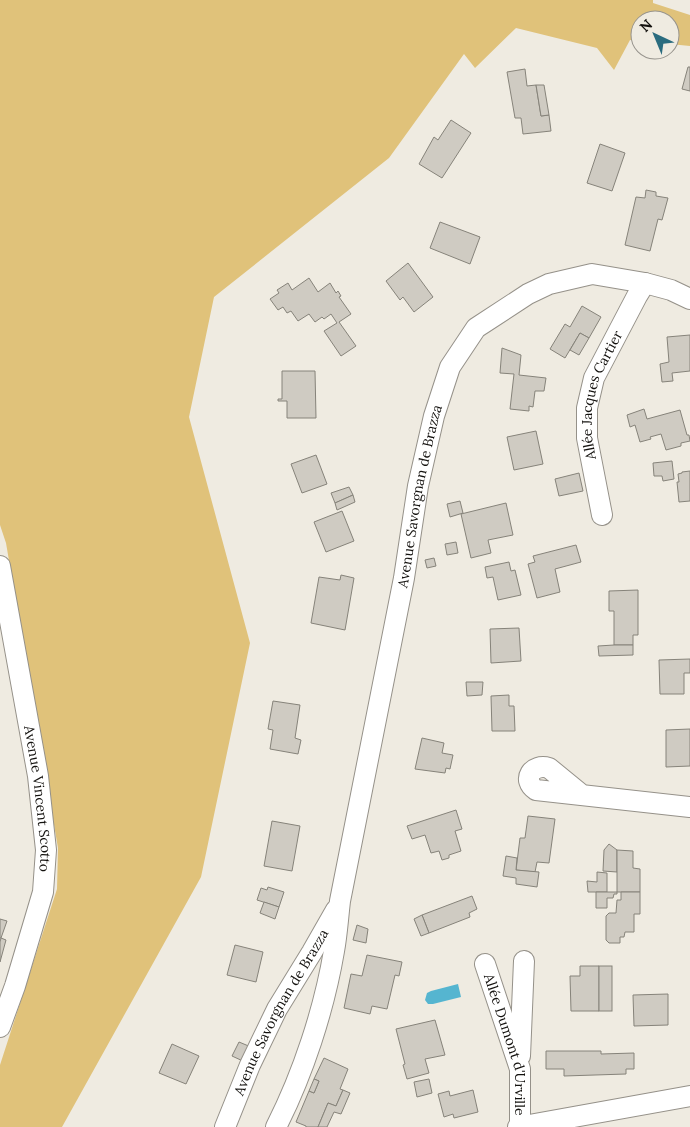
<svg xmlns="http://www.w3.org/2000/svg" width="690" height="1127" viewBox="0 0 690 1127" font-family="Lora,serif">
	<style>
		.green { fill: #e0c27a }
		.water { fill: #55b5d0 }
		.building { fill: #cfcbc2; stroke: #86837a }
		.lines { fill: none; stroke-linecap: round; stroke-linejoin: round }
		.minor-casing { stroke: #959189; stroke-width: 22 }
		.minor { stroke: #fff; stroke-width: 20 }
		.labels { text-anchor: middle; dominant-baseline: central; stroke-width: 4; stroke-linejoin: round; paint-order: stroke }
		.street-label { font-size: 14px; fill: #13110e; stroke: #efebe1 }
	</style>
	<rect width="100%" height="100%" fill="#efebe1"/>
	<polygon class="green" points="0,0 653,0 653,3 690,15 690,46 670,44 670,20 640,20 640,41 630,40 614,70 597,48 516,28 475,68 464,54 389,158 214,297 189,417 250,643 201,877 62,1127 0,1127 0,1065 57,889 58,848 6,543 0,525"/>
	<polygon class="water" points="458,984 461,997 433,1004 428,1004 425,1000 427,993 431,991"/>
	<g class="building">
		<polygon points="688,67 690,67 690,91 682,89"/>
		<polygon points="525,69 527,86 536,85 541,116 549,115 551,131 523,134 521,118 515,118 507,72"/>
		<polygon points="536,85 544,85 549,115 541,116"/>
		<polygon points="451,120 471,133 442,178 419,164 434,137 438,140"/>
		<polygon points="600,144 625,153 612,191 587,183"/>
		<polygon points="646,190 656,192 656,196 668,198 662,220 658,219 650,251 625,245 636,197 645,198"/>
		<polygon points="440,222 480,237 470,264 430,248"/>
		<polygon points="408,263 433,297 414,312 403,297 400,300 386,281"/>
		<polygon points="309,278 318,292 330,283 336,293 338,291 341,296 339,297 351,314 339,322 356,346 341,356 324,331 337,323 331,314 324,319 322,317 315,322 309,314 298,321 291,311 287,313 283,307 278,310 270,299 279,293 277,290 288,283 292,290"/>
		<polygon points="582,306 601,317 589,338 580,333 565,358 550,349 565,324 570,327"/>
		<polygon points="580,333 589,338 579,355 570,350"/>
		<polygon points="690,335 690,371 672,373 673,381 662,382 660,364 669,362 667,337"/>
		<polygon points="502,348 521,355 519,375 546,378 544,391 535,391 533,407 529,406 529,411 510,409 514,374 500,373"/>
		<polygon points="282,371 315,371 316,418 287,418 287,401 278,401 278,399 282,399"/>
		<polygon points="644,409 647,419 680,410 687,435 689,435 690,441 681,443 681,446 666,450 661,434 650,437 651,439 640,442 635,425 630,427 627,415"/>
		<polygon points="536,431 543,464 514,470 507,437"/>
		<polygon points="316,455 327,484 302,493 291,464"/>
		<polygon points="672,461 674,479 663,481 662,476 654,476 653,463"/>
		<polygon points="690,471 690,501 679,502 677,482 679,482 678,474 682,473 682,472"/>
		<polygon points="579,473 583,491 559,496 555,479"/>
		<polygon points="349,487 353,495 335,503 331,493"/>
		<polygon points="353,495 355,502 337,510 335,503"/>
		<polygon points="460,501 463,513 450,517 447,504"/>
		<polygon points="506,503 513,535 488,540 491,553 471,558 461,514"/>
		<polygon points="342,511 354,541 326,552 314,522"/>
		<polygon points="456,542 458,553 447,555 445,544"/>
		<polygon points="576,545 581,562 555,569 560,592 537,598 528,564 535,562 533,556"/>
		<polygon points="434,558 436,566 427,568 425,560"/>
		<polygon points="509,562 511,571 515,570 521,595 498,600 493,577 487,578 485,567"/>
		<polygon points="341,575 354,578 345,630 311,623 319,577 340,580"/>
		<polygon points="638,590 638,635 633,635 633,645 614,645 614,611 609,611 609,591"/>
		<polygon points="519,628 521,661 491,663 490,629"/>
		<polygon points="614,645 633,645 633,655 599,656 598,646"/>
		<polygon points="690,659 690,673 684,673 684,694 660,694 659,660"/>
		<polygon points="466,682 483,682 482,695 467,696"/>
		<polygon points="509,695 509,706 514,706 515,731 492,731 491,696"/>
		<polygon points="273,701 300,705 295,738 301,740 298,754 270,749 273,730 268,729"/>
		<polygon points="690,729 690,766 666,767 666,730"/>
		<polygon points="422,738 444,743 442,753 453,755 450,769 446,768 445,773 415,769"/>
		<polygon points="456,810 462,829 455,831 461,851 449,855 449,858 442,860 439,851 431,853 425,835 412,839 407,826"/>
		<polygon points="528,816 555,819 549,863 537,862 535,872 516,870 520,838 525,838"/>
		<polygon points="272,821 300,826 292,871 264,866"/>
		<polygon points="609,844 617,850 617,872 603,871 604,850"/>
		<polygon points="617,850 633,851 633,868 640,869 640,892 617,892"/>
		<polygon points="506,856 517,858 516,870 539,872 537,887 516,884 516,878 503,876"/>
		<polygon points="597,872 607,873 607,892 588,892 587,881 597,882"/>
		<polygon points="268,887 284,892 279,907 257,900 261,888 267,890"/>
		<polygon points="596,892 617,892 617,894 614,894 613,898 607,898 607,908 596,908"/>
		<polygon points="621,892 640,892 640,914 634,914 634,932 625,932 624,937 620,937 620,943 609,943 606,940 606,916 609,913 616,913 617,900 621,900"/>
		<polygon points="472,896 477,909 469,913 470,917 429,933 422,915"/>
		<polygon points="264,902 279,907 275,919 260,913"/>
		<polygon points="422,915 429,933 421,936 414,919"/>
		<polygon points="0,919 7,921 1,938 0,938"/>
		<polygon points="357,925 368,929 366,943 353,940"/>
		<polygon points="1,938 6,940 0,962 0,942"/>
		<polygon points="235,945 263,952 256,982 227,975"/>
		<polygon points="367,955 402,962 399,976 395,975 387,1009 372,1006 370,1014 344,1008 351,974 362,976"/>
		<polygon points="580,966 599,966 599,1011 571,1011 570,976 580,976"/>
		<rect x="599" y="966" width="13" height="45"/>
		<polygon points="668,994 668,1025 634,1026 633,995"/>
		<polygon points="435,1020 445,1055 425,1059 429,1073 407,1079 403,1065 405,1064 396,1029"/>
		<polygon points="239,1042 251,1047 245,1062 232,1056"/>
		<polygon points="172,1044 199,1056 186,1084 159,1073"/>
		<polygon points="546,1051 601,1051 601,1054 634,1053 634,1069 626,1069 626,1074 564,1076 564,1069 546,1069"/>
		<polygon points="324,1058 348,1069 340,1089 343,1090 336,1106 328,1103 318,1127 306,1127 306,1126 296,1122 309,1091 314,1093 319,1081 314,1079"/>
		<polygon points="314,1079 319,1081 314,1093 309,1091"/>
		<polygon points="429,1079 432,1093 417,1097 414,1082"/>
		<polygon points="343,1090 350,1093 341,1114 334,1112 327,1127 318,1127 328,1103 336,1106"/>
		<polygon points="473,1090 478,1112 454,1118 453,1114 444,1117 438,1094 449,1091 450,1096"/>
	</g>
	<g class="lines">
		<g class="minor-casing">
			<g id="minor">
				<path id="s1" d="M602,515l-15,-77v-30l7,-30 43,-82 8,-13"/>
				<path id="s2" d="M0,566l38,210 8,74 -3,42 -28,94 -15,41"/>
				<path d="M582,795l-33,-27c-17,-5 -28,12 -13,22l154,17"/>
				<path id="s3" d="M485,964l35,105v58"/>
				<polyline points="520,1056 524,961"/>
				<path id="s4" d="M225,1127l25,-62 27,-56 35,-57 24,-42"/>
				<path id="s5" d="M276,1127c27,-53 48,-117 58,-176 3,-16 4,-33 6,-50l64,-323 14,-92 16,-70 16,-49 26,-39 52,-34 21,-10 43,-10 53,9 26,7 19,9"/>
				<polyline points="518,1127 690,1096"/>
			</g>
		</g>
		<use href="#minor" class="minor"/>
	</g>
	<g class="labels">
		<g class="street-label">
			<text stroke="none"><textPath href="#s1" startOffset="124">Allée Jacques Cartier</textPath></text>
			<text stroke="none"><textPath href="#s5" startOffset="649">Avenue Savorgnan de Brazza</textPath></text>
			<text stroke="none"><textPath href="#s2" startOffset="236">Avenue Vincent Scotto</textPath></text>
			<text stroke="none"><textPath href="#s4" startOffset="128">Avenue Savorgnan de Brazza</textPath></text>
			<text stroke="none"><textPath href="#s3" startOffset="84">Allée Dumont d'Urville</textPath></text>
		</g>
	</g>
	<g transform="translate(655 35) rotate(316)"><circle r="24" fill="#efebe1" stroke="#97948d"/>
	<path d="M0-4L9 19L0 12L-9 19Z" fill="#2a6c7f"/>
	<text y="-8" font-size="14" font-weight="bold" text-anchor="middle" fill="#13110e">N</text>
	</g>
</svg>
